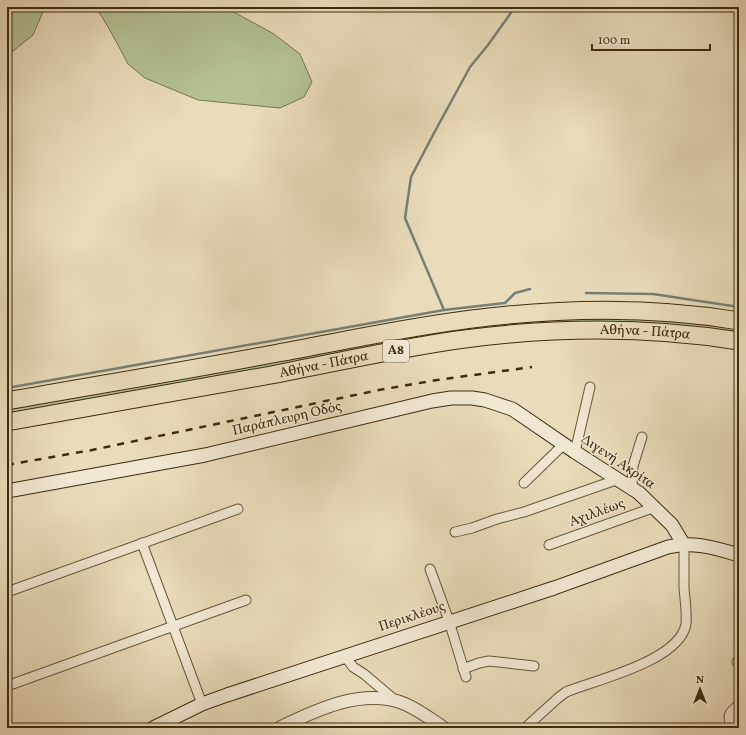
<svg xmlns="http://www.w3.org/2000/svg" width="746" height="735" viewBox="0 0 746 735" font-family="Vollkorn,serif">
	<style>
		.green { fill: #b3c193; stroke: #797650 }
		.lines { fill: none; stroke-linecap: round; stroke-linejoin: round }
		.stream { stroke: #778075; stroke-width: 2.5 }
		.minor-casing { stroke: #6a5739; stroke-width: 11 }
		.tertiary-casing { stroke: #6a5739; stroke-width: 14 }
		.secondary-casing { stroke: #3f2b0e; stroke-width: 15 }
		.motorway-casing { stroke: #3f2b0e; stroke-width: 19 }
		.minor { stroke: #f1e8d3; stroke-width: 9 }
		.tertiary { stroke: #f1e8d3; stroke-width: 12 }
		.secondary { stroke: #f1e8d3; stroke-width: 13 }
		.motorway { stroke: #e9dcbb; stroke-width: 17 }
		.rail { stroke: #3f2b0e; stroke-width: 2.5; stroke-dasharray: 7 7; stroke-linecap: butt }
		.labels { text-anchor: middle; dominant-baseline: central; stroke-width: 3; stroke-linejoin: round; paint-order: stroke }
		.shield { fill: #f1e8d3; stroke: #746449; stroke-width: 1 }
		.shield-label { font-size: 13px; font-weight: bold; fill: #3f2b0e }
		.street-label { font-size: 14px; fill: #3f2b0e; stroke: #f1e8d3 }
	</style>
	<rect width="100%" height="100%" fill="#e9dcbb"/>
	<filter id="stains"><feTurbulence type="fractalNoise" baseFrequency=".005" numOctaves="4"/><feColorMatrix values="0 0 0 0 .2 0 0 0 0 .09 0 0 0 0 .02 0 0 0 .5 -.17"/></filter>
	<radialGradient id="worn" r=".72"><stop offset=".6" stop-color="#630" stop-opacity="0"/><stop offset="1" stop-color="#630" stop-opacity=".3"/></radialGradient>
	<g class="green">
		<polygon points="7,7 45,7 33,35 7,56"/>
		<polygon points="96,7 230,7 232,11 274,34 300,54 312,82 304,97 280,108 198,100 145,78 128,64 111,32"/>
		<polygon points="572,319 632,319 671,321 739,329 739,333 672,325 280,365 7,414 7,410 453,329 513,323"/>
	</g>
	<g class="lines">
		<g class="stream">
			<polyline points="586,293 653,294 739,307"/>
			<polyline points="444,310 405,218 411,177 434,133 470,67 488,45 515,7"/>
			<polyline points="7,388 444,310 505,303 515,293 530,289"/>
		</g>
		<g class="minor-casing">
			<g id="minor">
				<polyline points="575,452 590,387"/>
				<polyline points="524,483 563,445"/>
				<polyline points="632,488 633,466 642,437"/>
				<polyline points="455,532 472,528 497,519 524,512 616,480"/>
				<polyline points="142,543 202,704"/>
				<polyline points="549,545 655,507"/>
				<polyline points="430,569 449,621 466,677"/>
				<polyline points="7,592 238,509"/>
				<polyline points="345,656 353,667 364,674 396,701"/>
				<polyline points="737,662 739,660"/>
				<polyline points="463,669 479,663 489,661 534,666"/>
				<polyline points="7,686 246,600"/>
				<path d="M525,728l33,-30 8,-6c29,-12 114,-31 120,-68 1,-12 -1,-24 -2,-36 0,-15 0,-29 0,-43"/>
				<path d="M736,728c-12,-10 -7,-16 3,-23"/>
			</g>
		</g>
		<g class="tertiary-casing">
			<path id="tertiary" d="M279,728c37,-18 84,-41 126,-24 14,6 27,16 39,24"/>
		</g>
		<g class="secondary-casing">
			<g id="secondary">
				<polyline points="7,491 205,455 432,401 451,398 472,398 485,400 512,409 524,417 575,452 639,493 672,525 684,545"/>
				<path d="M153,728l49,-24 25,-9 327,-107 114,-41c25,-6 47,1 71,8"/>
			</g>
		</g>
		<g class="motorway-casing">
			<g id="motorway">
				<path d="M7,401c90,-16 181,-31 271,-48 65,-12 129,-26 194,-34 88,-11 179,-13 267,2"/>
				<path id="s1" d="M7,422c88,-16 176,-31 264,-47 62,-12 124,-26 186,-35 94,-13 189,-14 282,1"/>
			</g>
		</g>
		<use href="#minor" class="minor"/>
		<use href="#tertiary" class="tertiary"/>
		<use href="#secondary" class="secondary"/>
		<use href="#motorway" class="motorway"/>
		<polyline class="rail" points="7,465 92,450 379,390 437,380 532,367"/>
	</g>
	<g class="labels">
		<rect class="shield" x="383" y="340" width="26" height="22" rx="3"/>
		<g class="shield-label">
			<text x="396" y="351">Α8</text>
		</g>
		<g class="street-label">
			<text stroke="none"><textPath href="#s1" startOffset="646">Αθήνα - Πάτρα</textPath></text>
			<text stroke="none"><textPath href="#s1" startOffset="322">Αθήνα - Πάτρα</textPath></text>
			<text transform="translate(287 419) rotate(-13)">Παράπλευρη Οδός</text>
			<text transform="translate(618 462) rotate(34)">Διγενή Ακρίτα</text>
			<text transform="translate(597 513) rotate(-20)">Αχιλλέως</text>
			<text transform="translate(412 617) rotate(-18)">Περικλέους</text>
		</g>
	</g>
	<rect width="746" height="735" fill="none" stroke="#e9dcbb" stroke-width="24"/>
	<rect x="8" y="8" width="730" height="719" fill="none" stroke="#3f2b0e" stroke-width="2"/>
	<rect x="12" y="12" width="722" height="711" fill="none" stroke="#3f2b0e"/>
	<g transform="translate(700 689)" stroke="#f1e8d3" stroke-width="3" paint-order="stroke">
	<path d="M0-3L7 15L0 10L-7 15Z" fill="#3f2b0e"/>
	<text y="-6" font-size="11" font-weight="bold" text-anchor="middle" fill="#3f2b0e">N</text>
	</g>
	<path d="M592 44v6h118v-6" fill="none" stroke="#3f2b0e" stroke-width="2"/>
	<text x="598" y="44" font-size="12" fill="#3f2b0e" stroke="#f1e8d3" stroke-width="3" paint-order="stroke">100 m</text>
	<rect width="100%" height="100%" filter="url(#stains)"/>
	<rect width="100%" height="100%" fill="url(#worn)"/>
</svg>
